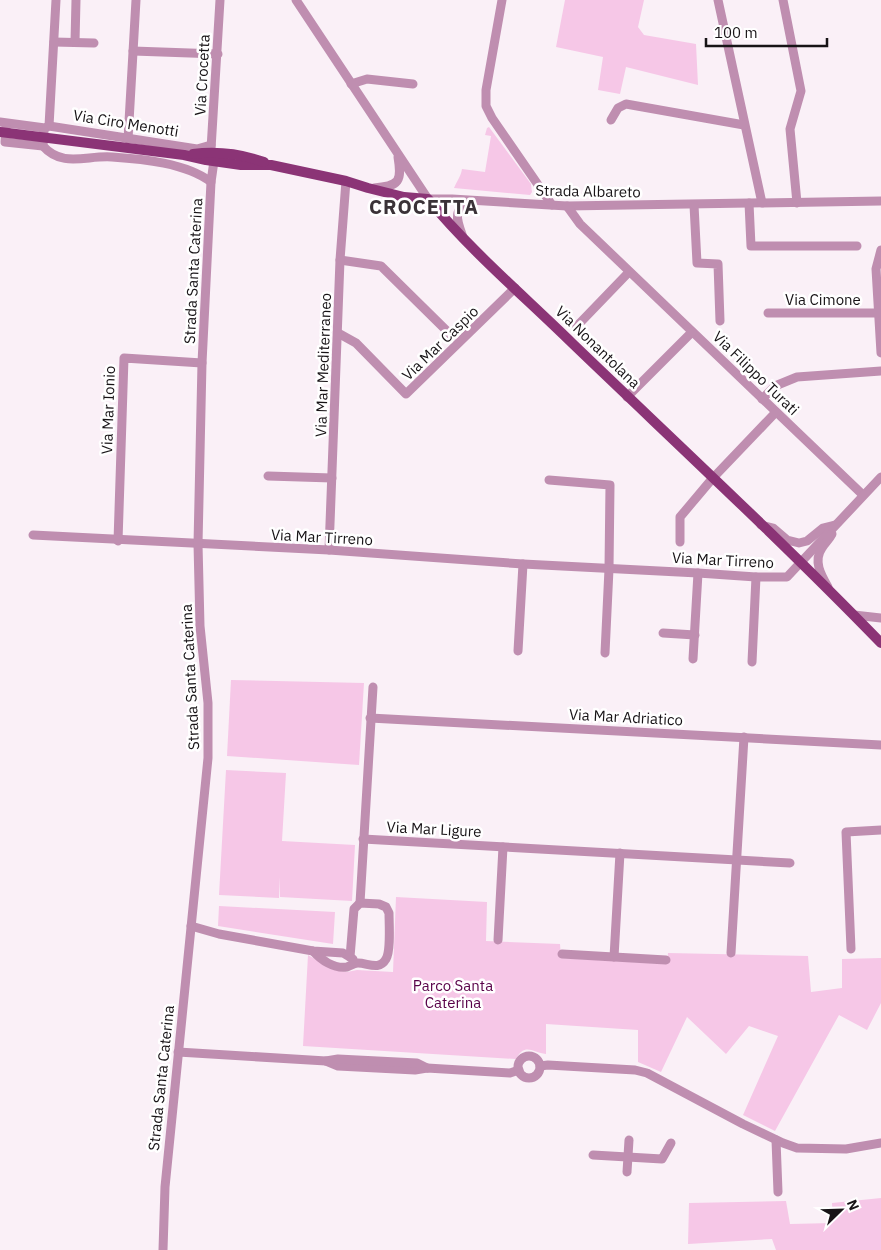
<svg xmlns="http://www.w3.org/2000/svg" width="881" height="1250" viewBox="0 0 881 1250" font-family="'IBM Plex Sans',sans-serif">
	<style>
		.green { fill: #f6c7e7 }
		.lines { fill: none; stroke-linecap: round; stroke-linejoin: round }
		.minor { stroke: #bf8eb0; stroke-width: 9 }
		.major { stroke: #8b3476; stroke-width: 10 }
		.labels { text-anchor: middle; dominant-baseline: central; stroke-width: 5; stroke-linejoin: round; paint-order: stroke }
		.street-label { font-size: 15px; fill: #171316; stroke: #fff }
		.park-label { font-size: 15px; fill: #580148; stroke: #fff }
		.district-label { font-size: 20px; font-weight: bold; letter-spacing: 1px; fill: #3a3237; stroke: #fff }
	</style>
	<rect width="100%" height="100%" fill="#faf0f7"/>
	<g class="green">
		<polygon points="565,0 644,0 638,27 644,35 696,44 698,85 626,67 620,94 598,90 603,57 556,47"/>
		<path d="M489,127l42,57 1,8 -2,3 -76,-7c3,-7 7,-12 8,-19l23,3 6,-36 -6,-1 2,-7z"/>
		<polygon points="231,680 364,683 359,765 227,756"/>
		<polygon points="226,770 286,773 282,841 355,845 352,901 280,897 280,877 279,898 219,895"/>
		<path d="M396,897l91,5 -1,39 74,3 1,14 106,6 1,-11 140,3 3,36 31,-4v-29l39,-1v45l-14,27 -28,-15 -64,116 -32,-16 35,-79 -29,-10 -23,28 -39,-37 -26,55 -23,-10v-32l-92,-6v30c-13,-1 -21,-12 -30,5l-213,-13 5,-91 26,15 13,2 10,-2 36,2z"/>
		<polygon points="219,906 335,912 333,944 218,926"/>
		<polygon points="881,1198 881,1250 776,1250 772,1239 688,1244 689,1203 786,1201 790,1224 833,1223 832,1203"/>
	</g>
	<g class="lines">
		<g class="minor">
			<polyline points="296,0 428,199 452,199 567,206 881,201"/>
			<polyline points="502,0 486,90 486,106 492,118 552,205"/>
			<polyline points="718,0 762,203"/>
			<polyline points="783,0 801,91 790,129 797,203"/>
			<polyline points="54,42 94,43"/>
			<polyline points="75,42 76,0"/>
			<polyline points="133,51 218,54"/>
			<polyline points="351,84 367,79 413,84"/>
			<polyline points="611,120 618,108 626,104 744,125"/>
			<polyline points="0,122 45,128 49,126 197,149 211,145"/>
			<polyline points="49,126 56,0"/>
			<polyline points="6,127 5,142 43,146"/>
			<path d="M44,131l-1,15c19,22 44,9 69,11 31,2 74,6 99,25"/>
			<polyline points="128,139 136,0"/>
			<polyline points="211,149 220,0"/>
			<path d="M374,188c26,-2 28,-7 24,-31"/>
			<polyline points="749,203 751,246 857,246"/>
			<polyline points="694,205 697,263 718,264 720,321"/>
			<polyline points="567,206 580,224 863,495"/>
			<path d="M463,237c-7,-19 -11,-28 10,-36"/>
			<polyline points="881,250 876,269 881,353"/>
			<polyline points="340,260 381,266 451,335"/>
			<polyline points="768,313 878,313"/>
			<polyline points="576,327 629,272"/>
			<polyline points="338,333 356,343 406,394 515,288"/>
			<polyline points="627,397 692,332"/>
			<polyline points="762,399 775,386 797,377 881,371"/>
			<polyline points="268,476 332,478"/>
			<polyline points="549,480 610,485 609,569 605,653"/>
			<polyline points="761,525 773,528 787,540 799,543 807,541 823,528 835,525"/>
			<polyline points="33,535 329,550 523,564 698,573 756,577 787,577 881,477"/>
			<polyline points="118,541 124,358 202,363"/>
			<polyline points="680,542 680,517 712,479 776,412"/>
			<polyline points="329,550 340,260 346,181"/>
			<path d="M828,587c-7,-12 -15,-26 -6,-39 3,-5 7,-8 10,-14"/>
			<polyline points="854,615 881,618"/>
			<polyline points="663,633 695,635"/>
			<polyline points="518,651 523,564"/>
			<polyline points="693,659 698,573"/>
			<polyline points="752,662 756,577"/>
			<polyline points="370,718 881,745"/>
			<polyline points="363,839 790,863"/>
			<polyline points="360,903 373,687"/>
			<polyline points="191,926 219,934 313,951 343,953 353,959"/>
			<polyline points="498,940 503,847"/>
			<polyline points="851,949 846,832 881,830"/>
			<path d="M313,951c8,9 21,18 34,16 3,-1 7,-4 11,-4 10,0 21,8 28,-4 5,-8 3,-36 3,-46l-3,-6 -7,-3 -19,-1 -6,6 -4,48"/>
			<polyline points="731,953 744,737"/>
			<polyline points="562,954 666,960"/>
			<polyline points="614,957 620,853"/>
			<polyline points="178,1052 326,1061 338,1066 415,1070 427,1068 510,1073 519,1070"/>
			<circle cx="529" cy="1067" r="11"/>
			<polyline points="326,1061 338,1059 417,1063 427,1068"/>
			<polyline points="540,1066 548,1065 635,1070 647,1073 743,1124 783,1143 797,1148 846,1149 881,1143"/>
			<polyline points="776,1140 778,1192"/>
			<polyline points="593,1155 662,1159 671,1143"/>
			<polyline points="627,1172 629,1140"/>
			<polyline points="163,1250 165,1187 208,758 208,703 200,626 198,544 202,363 211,182 214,161"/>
		</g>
		<g class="major">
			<path d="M0,132l184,23 22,5 35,5h30l75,16 22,7 36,9 24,2c43,52 96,97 144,144 103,99 209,197 309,300"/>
			<path d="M193,154c23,-3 48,0 71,8"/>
		</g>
	</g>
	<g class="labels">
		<g class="street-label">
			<text transform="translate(202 75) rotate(-87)">Via Crocetta</text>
			<text transform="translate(126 123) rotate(9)">Via Ciro Menotti</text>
			<text transform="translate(588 191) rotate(1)">Strada Albareto</text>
			<text transform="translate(193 271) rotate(-87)">Strada Santa Caterina</text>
			<text x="823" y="299">Via Cimone</text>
			<text transform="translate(440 343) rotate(-44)">Via Mar Caspio</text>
			<text transform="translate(598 347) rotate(44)">Via Nonantolana</text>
			<text transform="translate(323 365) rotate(-88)">Via Mar Mediterraneo</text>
			<text transform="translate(756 373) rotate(44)">Via Filippo Turati</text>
			<text transform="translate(108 410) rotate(-88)">Via Mar Ionio</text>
			<text transform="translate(322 537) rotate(3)">Via Mar Tirreno</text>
			<text transform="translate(723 560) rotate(3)">Via Mar Tirreno</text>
			<text transform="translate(190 677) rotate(-93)">Strada Santa Caterina</text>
			<text transform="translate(626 717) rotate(3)">Via Mar Adriatico</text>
			<text transform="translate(434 829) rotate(3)">Via Mar Ligure</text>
			<text transform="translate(161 1078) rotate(-84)">Strada Santa Caterina</text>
		</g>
		<g class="park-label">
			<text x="453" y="985">Parco Santa<tspan x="453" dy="17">Caterina</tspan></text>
		</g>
		<g class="district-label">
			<text x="424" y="206">CROCETTA</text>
		</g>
	</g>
	<g transform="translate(841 1210) rotate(67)" stroke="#ffffff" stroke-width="4" paint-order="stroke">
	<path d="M0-4L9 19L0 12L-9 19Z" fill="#171316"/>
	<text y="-8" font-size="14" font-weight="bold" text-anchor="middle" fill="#171316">N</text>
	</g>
	<path d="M706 38v8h121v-8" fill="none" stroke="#171316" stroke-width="2.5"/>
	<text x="714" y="38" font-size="15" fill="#171316" stroke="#ffffff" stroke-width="4" paint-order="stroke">100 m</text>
</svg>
